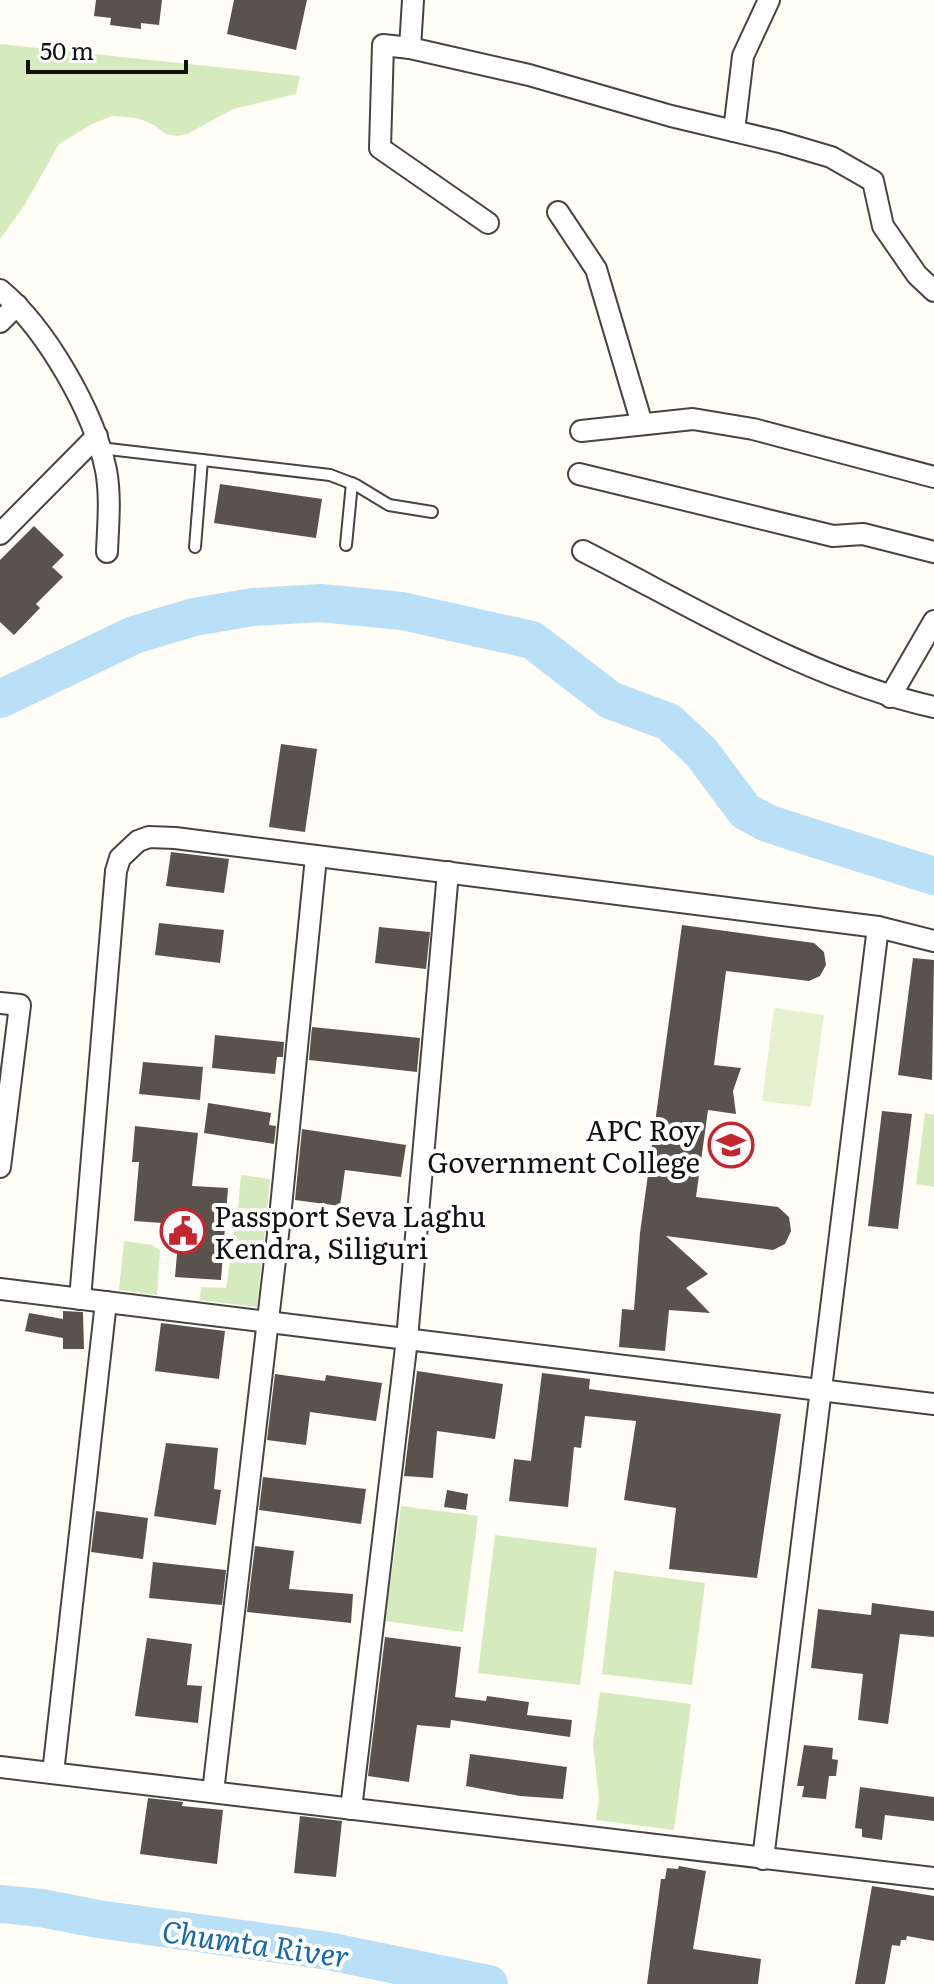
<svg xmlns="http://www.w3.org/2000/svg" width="934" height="1984" viewBox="0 0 934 1984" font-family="Literata,serif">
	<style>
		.green { fill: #d5ebbd }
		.pitch { fill: #e6f2cf }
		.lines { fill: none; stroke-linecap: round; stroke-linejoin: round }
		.river { stroke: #b9e0f7; stroke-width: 38 }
		.building { fill: #5a524d }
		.service-casing { stroke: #444; stroke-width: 14 }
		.minor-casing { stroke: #444; stroke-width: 24 }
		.service { stroke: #fff; stroke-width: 10 }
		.minor { stroke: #fff; stroke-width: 20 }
		.labels { text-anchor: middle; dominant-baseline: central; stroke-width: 8; stroke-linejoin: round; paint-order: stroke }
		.poi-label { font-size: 28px; fill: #111; stroke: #fff; text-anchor: end }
		.water-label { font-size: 30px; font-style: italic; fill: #1768a6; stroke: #fff }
	</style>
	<rect width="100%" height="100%" fill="#fffdf5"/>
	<g class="green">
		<polygon points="0,44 300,76 296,94 233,109 187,134 177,136 166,134 154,125 137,118 112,116 92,124 59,144 24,206 0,239"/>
		<polygon points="925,1113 934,1115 934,1187 916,1184"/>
		<polygon points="241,1175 270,1179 267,1210 238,1208"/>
		<polygon points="266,1223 257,1307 200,1300 201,1287 226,1288 235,1227"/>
		<polygon points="124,1241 152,1245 160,1250 157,1295 119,1290"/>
		<polygon points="401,1506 478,1516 463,1632 385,1621"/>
		<polygon points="495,1535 597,1548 580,1685 478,1673"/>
		<polygon points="614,1571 705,1583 692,1685 602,1674"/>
		<polygon points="600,1692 691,1704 674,1830 596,1820 599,1799 593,1745"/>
	</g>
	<polygon class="pitch" points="774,1008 824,1015 811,1107 762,1101"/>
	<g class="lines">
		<g class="river">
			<polyline points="0,699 134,635 194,617 253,607 321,603 402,611 532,640 610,700 669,722 701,752 745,811 767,823 794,832 934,876"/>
			<polyline points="0,1904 41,1908 98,1919 328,1951 489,1984"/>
		</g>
	</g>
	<g class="building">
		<polygon points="96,0 162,0 159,25 141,23 141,29 110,25 111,18 94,16"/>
		<polygon points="234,0 307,0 296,50 227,34"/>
		<polygon points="220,484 322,499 316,538 214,523"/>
		<polygon points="34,526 64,555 52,567 63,577 36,604 40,608 14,635 0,622 0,560"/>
		<polygon points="281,744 317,749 305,832 269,827"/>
		<polygon points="171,852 229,859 224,893 166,886"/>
		<polygon points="159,923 224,930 220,963 155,955"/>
		<polygon points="682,925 814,943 824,952 826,965 820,976 809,981 726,971 714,1065 741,1068 733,1091 736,1114 708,1110 696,1197 778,1207 789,1217 791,1231 785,1244 773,1250 666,1236 708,1274 686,1288 710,1313 669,1310 665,1351 619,1347 622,1309 634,1310 640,1233"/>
		<polygon points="379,927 430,932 426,969 375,963"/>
		<polygon points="913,958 934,960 932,1080 898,1075"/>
		<polygon points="312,1027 420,1038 417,1072 309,1060"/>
		<polygon points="215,1035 284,1042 283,1057 277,1057 275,1074 212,1068"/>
		<polygon points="143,1062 203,1067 200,1100 139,1094"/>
		<polygon points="208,1103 271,1113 269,1125 276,1126 274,1144 204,1133"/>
		<polygon points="882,1111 912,1114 898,1229 868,1226"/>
		<polygon points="135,1126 198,1133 192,1186 228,1188 221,1280 175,1277 178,1242 167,1234 162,1223 134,1221 139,1162 132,1162"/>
		<polygon points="302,1129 406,1145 401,1177 345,1170 340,1206 295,1200"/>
		<polygon points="63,1311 83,1312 84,1349 63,1349 63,1338 25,1331 29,1313 63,1319"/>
		<polygon points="161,1323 225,1331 219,1379 155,1371"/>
		<polygon points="417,1371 503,1384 495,1439 437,1431 433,1478 404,1476"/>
		<polygon points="542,1373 590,1379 589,1389 781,1414 757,1578 669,1569 676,1508 624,1500 636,1421 585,1416 581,1448 574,1447 568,1507 509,1501 514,1459 531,1461"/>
		<polygon points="275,1374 325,1381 326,1375 382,1383 376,1421 310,1412 306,1445 267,1440"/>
		<polygon points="166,1443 218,1448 214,1489 221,1490 216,1525 154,1516"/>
		<polygon points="263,1477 366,1489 361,1524 259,1510"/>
		<polygon points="447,1490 468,1494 466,1510 444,1507"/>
		<polygon points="96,1511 148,1518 143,1559 91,1552"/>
		<polygon points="255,1546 294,1551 289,1589 353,1594 351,1623 247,1612"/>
		<polygon points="153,1562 226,1570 222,1605 149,1598"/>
		<polygon points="872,1603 934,1611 934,1637 900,1634 888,1724 858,1720 863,1674 811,1668 818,1609 871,1615"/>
		<polygon points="385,1637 461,1647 455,1697 486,1701 487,1696 529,1702 527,1715 572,1720 570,1737 451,1720 450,1728 417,1725 409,1782 368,1776"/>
		<polygon points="147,1638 192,1644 187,1685 202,1686 198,1723 135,1716"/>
		<polygon points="804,1745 833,1748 832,1759 838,1760 836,1776 829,1776 826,1799 802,1797 804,1786 797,1786"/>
		<polygon points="470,1754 567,1767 563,1799 520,1796 466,1786"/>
		<polygon points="860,1787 934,1797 934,1821 885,1815 882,1840 862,1837 862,1829 855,1828"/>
		<polygon points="148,1798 183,1802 182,1806 223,1810 217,1864 140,1854"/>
		<polygon points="300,1816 342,1821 336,1877 294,1873"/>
		<polygon points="679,1866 706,1871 693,1949 761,1959 758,1984 647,1984 661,1879 665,1879 667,1868 678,1869"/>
		<polygon points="872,1886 934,1896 934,1941 907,1936 906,1940 901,1940 900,1946 892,1945 885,1984 855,1984"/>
	</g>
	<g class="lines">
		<g class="service-casing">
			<g id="service">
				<polyline points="100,448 330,475 356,485 389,505 432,512"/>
				<polyline points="346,545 352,483"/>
				<polyline points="195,547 202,460"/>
			</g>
		</g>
		<g class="minor-casing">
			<g id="minor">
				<polyline points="410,48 413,0"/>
				<polyline points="734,131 743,56 769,0"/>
				<polyline points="558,212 596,269 642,424"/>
				<polyline points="488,223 380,148 383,45 410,48 529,75 671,116 780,142 831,157 873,181 883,226 917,275 934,291"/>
				<path d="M0,290c46,38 94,122 106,180 5,27 2,55 1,82"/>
				<polyline points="0,322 17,305"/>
				<polyline points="581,431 693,419 753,429 934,477"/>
				<polyline points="579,474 833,536 863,534 934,552"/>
				<polyline points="0,534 97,436"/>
				<path d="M583,551c114,58 226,128 351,156"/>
				<polyline points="890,697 934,621"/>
				<polyline points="0,1003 20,1005 0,1167"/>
				<polyline points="0,1289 934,1404"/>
				<polyline points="80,1299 116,871 120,858 138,841 149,837 175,838 878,927 934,941"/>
				<polyline points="0,1767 934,1878"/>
				<polyline points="53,1773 106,1302"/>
				<polyline points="213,1792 280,1217 316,857"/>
				<polyline points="351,1809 407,1339 448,872"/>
				<polyline points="763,1859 878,927"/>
			</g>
		</g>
		<use href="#service" class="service"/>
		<use href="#minor" class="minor"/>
	</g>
	<defs>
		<g id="university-ring" transform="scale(2.3)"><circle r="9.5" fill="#fff" stroke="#c4262e" stroke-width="1.5"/><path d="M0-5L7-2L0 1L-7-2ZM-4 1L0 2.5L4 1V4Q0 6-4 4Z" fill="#c4262e"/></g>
		<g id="civic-ring" transform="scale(2.3)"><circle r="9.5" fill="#fff" stroke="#c4262e" stroke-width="1.5"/><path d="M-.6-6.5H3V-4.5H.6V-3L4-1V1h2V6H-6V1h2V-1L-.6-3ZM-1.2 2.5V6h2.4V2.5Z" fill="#c4262e"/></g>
	</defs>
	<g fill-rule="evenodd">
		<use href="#university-ring" x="731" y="1145"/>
		<use href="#civic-ring" x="183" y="1231"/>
	</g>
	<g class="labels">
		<g class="poi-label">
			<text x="700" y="1129">APC Roy<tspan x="700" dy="32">Government College</tspan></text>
			<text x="214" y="1215" text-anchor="start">Passport Seva Laghu<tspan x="214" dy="32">Kendra, Siliguri</tspan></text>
		</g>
		<g class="water-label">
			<text transform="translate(256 1942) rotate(8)">Chumta River</text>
		</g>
	</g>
	<path d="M28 60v12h158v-12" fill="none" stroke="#111111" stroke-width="4"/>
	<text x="40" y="60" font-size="24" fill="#111111" stroke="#ffffff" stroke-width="6" paint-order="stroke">50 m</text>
</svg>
